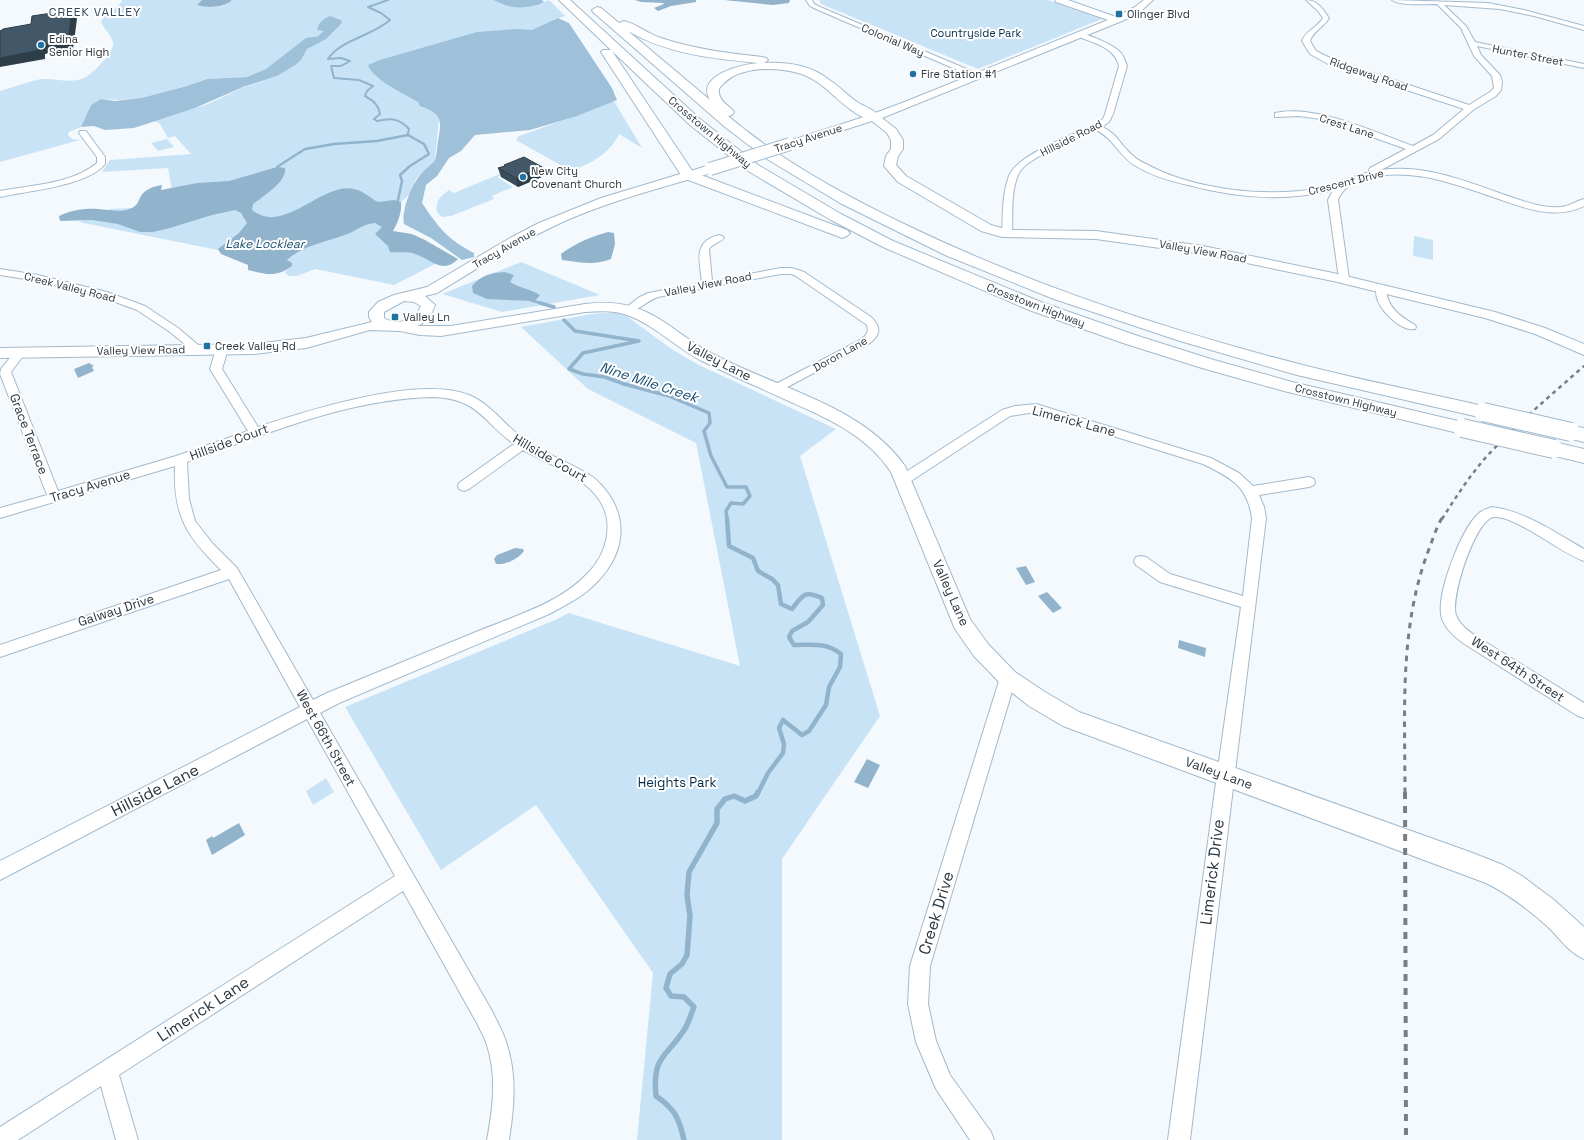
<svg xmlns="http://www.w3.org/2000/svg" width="1584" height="1140" viewBox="0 0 1584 1140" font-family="'Space Grotesk',sans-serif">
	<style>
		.green { fill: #c9e3f6 }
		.forest { fill: #9fc0d9 }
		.water { fill: #92b3cc }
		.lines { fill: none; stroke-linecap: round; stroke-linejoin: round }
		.stream-far4 { stroke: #92b3cc; stroke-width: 2 }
		.stream-far3 { stroke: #92b3cc; stroke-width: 2.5 }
		.stream-far2 { stroke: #92b3cc; stroke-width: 3.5 }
		.stream-far1 { stroke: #92b3cc; stroke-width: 4.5 }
		.stream { stroke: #92b3cc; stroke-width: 5.5 }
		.street-casing { stroke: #a2bacd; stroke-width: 2 }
		.secondary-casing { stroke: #a2bacd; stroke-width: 2 }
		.highway-casing { stroke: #a2bacd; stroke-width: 2 }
		.street { fill: #fff; fill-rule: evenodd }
		.secondary { fill: #fff; fill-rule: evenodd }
		.highway { fill: #fff; fill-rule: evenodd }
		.rail-far2 { stroke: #777f85; stroke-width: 2.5; stroke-dasharray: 4 4; stroke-linecap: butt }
		.rail-far1 { stroke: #777f85; stroke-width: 3; stroke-dasharray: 5.5 5.5; stroke-linecap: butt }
		.rail { stroke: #777f85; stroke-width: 4; stroke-dasharray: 7 7; stroke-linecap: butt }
		.secondary-bridge-casing { stroke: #a2bacd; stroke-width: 14; stroke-linecap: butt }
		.highway-bridge-casing { stroke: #a2bacd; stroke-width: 20; stroke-linecap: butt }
		.secondary-bridge { stroke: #fff; stroke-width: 12 }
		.highway-bridge { stroke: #fff; stroke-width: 18 }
		.wall { fill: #394c59 }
		.shaded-wall { fill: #2e3e49 }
		.building { fill: #425868; stroke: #2e3e49 }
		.poi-dot { fill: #2072a3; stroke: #fff; stroke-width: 1.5 }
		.labels { text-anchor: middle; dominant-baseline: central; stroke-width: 4; stroke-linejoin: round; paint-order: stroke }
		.far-poi-label { font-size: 11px; fill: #2c363e; stroke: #fff; text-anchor: start }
		.far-park-label { font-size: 11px; fill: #002c46; stroke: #fff }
		.far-street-label { font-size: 11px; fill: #2c363e; stroke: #fff }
		.far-neighbourhood-label { font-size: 12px; letter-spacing: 1px; fill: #334858; stroke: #fff }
		.far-water-label { font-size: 12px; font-style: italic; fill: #164d70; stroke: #fff }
		.street-label { font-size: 13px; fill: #2c363e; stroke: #fff }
		.park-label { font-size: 13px; fill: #002c46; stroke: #fff }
		.water-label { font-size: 14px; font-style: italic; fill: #164d70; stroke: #fff }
		.near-street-label { font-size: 16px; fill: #2c363e; stroke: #fff }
	</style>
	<rect width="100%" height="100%" fill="#f4f9fd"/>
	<g class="green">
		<path d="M122,0h80l-5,5c9,3 29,4 34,-5h262c20,11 35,7 56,0l16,16 -12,4 40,50 24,36 25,42 -23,-14c-8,19 -29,30 -48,37l-55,-31 3,-4 67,-24 -149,3 2,4 -4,41 -19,19 -6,15 -9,8 -4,-1 -12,30 60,28 -51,26 -79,-16 -18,7h-9l-3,-4 7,-7 -213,-43 31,-13 65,-3 -7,-38 -66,4 8,-12 81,-6 -16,-18 -7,2 -8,-14 -6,-3 54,-17 34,-16 35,-12 17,-10 13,-17 26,-17 -13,-8 -2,3 7,4 -5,4 -9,2 -45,32 -19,8 -40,2 -20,7 -46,12 -22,2 -18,-1 -10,6 -10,22 -12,5 -1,3 4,4 8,1 -80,22v-71c12,-3 34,-12 44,-12 13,-1 27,5 40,-1 9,-4 31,-26 29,-36 -2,-8 -10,-13 -12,-21 5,-8 18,-12 21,-21z"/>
		<polygon points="819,0 1048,0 1102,19 978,69 821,4"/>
		<polygon points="167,139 174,147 158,151 151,143"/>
		<path d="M531,161l18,8 2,4 -7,2 -19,-10 -28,12 16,10 -21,9 2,3 -43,17 -9,1 -5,-5c-2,-10 3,-16 12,-22l5,3z"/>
		<polygon points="1414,236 1433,240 1433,260 1413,256"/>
		<polygon points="521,262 600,295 502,312 442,294"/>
		<polygon points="621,312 673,350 699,365 836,429 800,456 880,716 782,859 782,1140 637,1140 653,973 536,805 441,870 345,707 555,620 569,613 740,666 696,443 588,389 521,327 592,314"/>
		<polygon points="326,778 334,792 313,805 306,791"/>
	</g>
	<g class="forest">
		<path d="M493,0h49l2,2c-16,8 -35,7 -51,-2z"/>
		<path d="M330,16l11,4 1,3 -16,16 -19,10 -6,11 -7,6 -17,10 -34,11 -48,21 -61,20 -29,2 -11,-4 -13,1 10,-22 10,-6 14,2 26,-3 46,-12 20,-7 40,-2 19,-8 40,-31 12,-2 6,-5 -7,-1c2,-8 6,-11 13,-14z"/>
		<path d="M558,18l11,5 6,9 37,56 5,12 -40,16 -47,14 -55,5 -14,16 -12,7 -12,18 -11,9 -4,18c16,24 26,37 52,50v4l-12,3 -31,-22 -27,-14c-3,-13 8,-41 18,-51 3,-4 10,-9 13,-13 2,-5 2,-13 3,-19 4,-22 4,-27 -18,-35l-2,-4c-13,-8 -45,-22 -50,-37l12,-5 97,-28 40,-3 15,1z"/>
	</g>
	<g class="water">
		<path d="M202,0h29v1c-9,7 -24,7 -34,4z"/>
		<polygon points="635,0 696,0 696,2 671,6 658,11 654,8 664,4 663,3 641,2"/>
		<polygon points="724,0 790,0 789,3 773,5"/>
		<path d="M277,167l8,1c2,14 -22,28 -32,36l-1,6c32,26 69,-28 102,-21 10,2 16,9 24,13l16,-2 7,2c1,10 -3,20 -8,29l19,3 13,6 33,19c-16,16 -27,0 -43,-5 -7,-3 -17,-1 -25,-2l-2,-6 -13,-12 7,-7 -7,-4c-10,1 -16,5 -25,10 -21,9 -46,11 -63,27l5,3v3c-16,12 -26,8 -44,4v-5l-27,-11 -3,-5 21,-16 8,-10 -6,-10 -6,-3 -23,5 -42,13 -17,4h-13l-22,-8 -26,-4 -32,1 -1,-5c12,-6 26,-8 39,-7 11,1 24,4 34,-1 6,-3 6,-7 9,-12 4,-7 14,-10 21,-11l-1,5 36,-7 32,-2z"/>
		<path d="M608,232l6,1 1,11 -4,15c-17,7 -31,3 -49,1l-1,-6c15,-11 29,-17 47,-22z"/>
		<path d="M505,272l9,3 -4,7c10,6 20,7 30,13l-5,6 -48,-2 -14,-6 -1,-7c10,-11 18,-13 33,-14z"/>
		<polygon points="89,363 94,366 92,367 94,371 78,378 74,369"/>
		<path d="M515,548l8,1 1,2c-6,8 -18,14 -28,13l-2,-5 3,-4z"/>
		<polygon points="1026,566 1035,582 1026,585 1016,568"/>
		<polygon points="1047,592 1062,608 1053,613 1038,596"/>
		<polygon points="1179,640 1206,648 1205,657 1178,648"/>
		<polygon points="867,759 880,765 868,788 854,782"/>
		<polygon points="239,823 245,835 212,855 206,840 212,836 213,838"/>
	</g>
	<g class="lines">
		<path class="stream-far4" d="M388,0l-20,7 13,6 9,7c-18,16 -50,20 -62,39l13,-1 9,3 -9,5h-10l3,12 25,2 14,6 -6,5 -2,5c8,4 14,9 15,18l-6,5 3,2c14,-3 22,-3 32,8l-1,5"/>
		<g class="stream-far3">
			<polyline points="277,167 305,149 334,144 377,141 408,135"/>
			<polyline points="397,205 402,181 400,175 410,166 429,154 424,144 408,135 408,133"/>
			<polyline points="530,300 544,304"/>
		</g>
		<g class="stream-far2">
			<polyline points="540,303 554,307"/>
			<polyline points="564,320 575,331 639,341 583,353 569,369 583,374 605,377 624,384 669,396 709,413 710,423 704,431 711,456 727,487 746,487 750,496 743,504 731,503 726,511 727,519"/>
		</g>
		<path class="stream-far1" d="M727,518l2,28 24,12 5,13 14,8 6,6 3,19 11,5c11,-14 12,-19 30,-11l1,7 -15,17 -16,9 -3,6 5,8c18,0 32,-3 47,9l-1,13 -11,20 -3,18 -17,26 -7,4 -19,-15 -4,8 5,16 -1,9 -15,20 -10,20"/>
		<path class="stream" d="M684,1140c-5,-22 -9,-31 -28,-44 -4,-42 11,-38 30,-69 3,-6 5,-13 8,-20l-10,-10 -13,-1 -5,-8 4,-14 12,-10 5,-9 3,-39 -3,-21 2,-23 28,-49v-14l8,-10 9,-3 11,5 11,-5 2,-4"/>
		<g class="street-casing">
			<g id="street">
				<polygon points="806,0 812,0 814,4 820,7 983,76 982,78 976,78 816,9 810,6"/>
				<path d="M1306,0c11,0 17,9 23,18 -5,9 -16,13 -19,23l6,10 18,9 135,45 21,-13 4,-4 -2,-12 -18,-20 -13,-28 -24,-24c-11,0 -37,2 -45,-4l96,3 36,7 60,16v4l-50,-14 -34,-7 -56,-4 22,21 9,16 109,22v4l-107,-22 4,9 19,20 2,7 -1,8 -5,6 -23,14 -34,29 -58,31c41,-6 83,10 121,24 19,6 39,15 59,13 9,-1 15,-6 23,-8v7c-32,16 -66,-1 -97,-11 -40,-14 -83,-29 -125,-15 -11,3 -20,9 -24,20l11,79 -5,3 -5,-3 -11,-79 5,-10c-48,12 -97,8 -145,-5 -19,-4 -38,-10 -54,-20 -16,-11 -21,-27 -38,-35 -17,8 -69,27 -77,43 -9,18 -6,42 -7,61l-5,3 -3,-1 -2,-2c1,-19 0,-40 7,-58 9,-22 62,-40 84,-51l10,-6 2,-5 14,-48c-4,-19 -26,-23 -42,-30v-2c9,-2 36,11 43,18 4,4 5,9 7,14l-14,48 -4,8 -7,5c14,6 16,14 26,24 5,6 13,11 20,14 46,25 121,33 172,23 17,-4 33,-12 50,-16l-1,-2 1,-2 36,-19 -84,-30 -24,-3 -20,1h-3v-4c40,-9 99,19 138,33l20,-11 31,-26 -136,-45 -18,-10 -8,-13c4,-11 15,-13 21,-23l-5,-7z"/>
				<path d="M80,131h6l19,26v7c-17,22 -78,27 -105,33v-6c31,-6 72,-7 97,-28v-6l-18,-24z"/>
				<path d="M719,235l3,1 2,2c-4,5 -11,5 -15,11l3,32 69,-13h11l12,4 67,45c10,10 10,17 -1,26l-94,50 -4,-1 -2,-3 2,-3 90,-47c5,-5 7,-7 5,-14l-71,-49 -5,-2h-10l-123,23c-10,3 -24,17 -32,15l-1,-2 1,-2 12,-10 10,-5 54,-10c-2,-22 -10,-41 17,-48z"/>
				<polygon points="0,269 38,275 107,292 145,306 178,328 203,349 201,351 193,351 170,332 137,310 99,296 38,281 0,275"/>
				<path d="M1381,285l5,3c1,19 13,28 29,37l1,2 -1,2c-13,3 -33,-17 -37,-28 -2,-4 -2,-9 -2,-13z"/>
				<path d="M222,346l4,1 2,2 -6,20 36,58c51,-17 161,-52 211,-32 22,9 36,31 55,44 21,15 47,24 69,38 35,30 37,71 4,105 -13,14 -31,23 -48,32l-210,89 -19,10 172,298c5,11 12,22 15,34 10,31 7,63 2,95h-22c6,-32 10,-64 0,-95 -2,-7 -6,-13 -9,-20l-75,-134 -284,184 19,65h-22l-15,-54 -83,54h-18v-13l395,-251 -88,-157 -307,161v-19l300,-154 -71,-128 -229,78v-12l221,-75c-35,-34 -48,-55 -46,-104l-175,52v-10l47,-13 -47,-121 1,-5 15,-19h8l2,2 -15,20 47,119 118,-35 72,-25 -38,-62 6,-20 2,-2zM433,397c46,2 48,23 81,47l-55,39 -1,3 1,3 5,2 5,-2 54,-39c25,15 61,25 77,51 15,23 6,54 -12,72 -29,31 -74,43 -112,59 -50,20 -99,41 -149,61l-14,7 -76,-132 -24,-24 -18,-23 -6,-22 -2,-37c80,-28 160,-63 246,-65z"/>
				<path d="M1036,404l175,54 28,15 14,13 56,-9 5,2 1,3 -1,3 -5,2 -50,8 5,12 2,11 -76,622h-22l49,-365 24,-168 -81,-25 -24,-17 -2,-4 2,-4 5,-1 5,1 24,17 73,22 9,-78c-5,-33 -21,-40 -49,-54l-167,-52 -26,4 -102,67 -5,2 -5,-2 -1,-3 1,-3 104,-67 13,-4z"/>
				<path d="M1492,507c33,4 64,26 92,42v12c-22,-7 -69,-46 -90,-44 -19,2 -44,82 -38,98 3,10 15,18 23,23l105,65v15l-6,-2 -115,-73c-9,-7 -21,-17 -22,-29 -3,-24 20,-84 37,-100 4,-4 9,-5 14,-7z"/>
				<polygon points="1008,671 1013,673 1016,678 930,966 928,1004 936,1041 950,1075 991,1132 994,1140 970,1140 936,1089 916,1042 908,1004 910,966 1000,678 1003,673"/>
			</g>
		</g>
		<g class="secondary-casing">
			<g id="secondary">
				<polygon points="1055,0 1068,0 1116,17 1135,7 1144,0 1153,0 1141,11 1122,21 882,118 896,129 903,140 903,149 898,156 896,165 906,176 991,225 1008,230 1096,231 1203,246 1333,273 1495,312 1545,328 1584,344 1584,355 1535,334 1485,318 1333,281 1203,254 1096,239 1002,237 981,231 898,182 884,166 886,156 891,149 891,140 887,133 872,121 794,146 786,146 784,144 786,142 870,115 907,101 1108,20 1056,2"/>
				<path d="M710,165l4,1 2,3 -2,3c-56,17 -114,31 -166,57 -39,19 -75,42 -111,64l-12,3 10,9c-3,9 -8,17 -18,21h34l134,-22c18,-2 34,-2 51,4 28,9 49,32 75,45 64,35 150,51 194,113l65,153 18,25 27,28 30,20 34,20 391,140 33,13 19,11 32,24 30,27v32c-15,-6 -25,-22 -37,-33 -19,-17 -39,-32 -61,-43l-423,-157 -34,-20 -28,-22 -27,-28 -19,-27 -64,-157c-24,-36 -60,-52 -98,-69 -30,-14 -61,-27 -91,-42 -26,-13 -47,-36 -75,-46 -13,-5 -28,-4 -42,-3l-144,24 -21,-1 -20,-4 -30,-1 -64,18 -52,6 -254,4v-10l254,-4 52,-6 66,-16 -3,-5v-5l9,-10 16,-7 33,-8 83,-49 29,-15 62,-25zM404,301l10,1 7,4c-6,15 -24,20 -37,12v-6z"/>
			</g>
		</g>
		<g class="highway-casing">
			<g id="highway">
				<polygon points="559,0 570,0 700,119 758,165 841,214 893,241 1041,302 1138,336 1214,360 1292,382 1462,422 1469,423 1472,428 1469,433 1462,434 1284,391 1202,368 1126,344 1029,310 883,247 831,220 748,171 690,125 612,51 693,172 847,230 850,233 847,236 842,238 837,236 683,178 601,52 603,50 611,50"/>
				<path d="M597,7l4,1 18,15 5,-2c13,3 24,13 37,17 32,11 67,15 101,19l4,1 2,2 -4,3c23,-1 46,2 64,16 11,7 19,16 29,23 7,5 19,8 23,15l-2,3c-18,4 -44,-26 -58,-36 -7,-5 -14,-9 -22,-11 -22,-6 -56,-7 -74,10 -3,3 -6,5 -5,10 1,9 11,13 15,19l-2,3 -4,1c52,44 113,77 174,107 126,61 261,106 397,141 61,16 123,28 184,42l7,2 2,4 -2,4 -7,2 -186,-43 -117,-34 -126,-42 -109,-44 -105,-52 -73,-44 -42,-32 -132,-115 -1,-2zM628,31c39,23 87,28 131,32 -16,1 -64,12 -49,37z"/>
				<polygon points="1571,426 1584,428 1584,442 1564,437 1561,432 1564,427"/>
				<polygon points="1554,442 1584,449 1584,463 1547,454 1544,449 1547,444"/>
			</g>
		</g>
		<use href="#street" class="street"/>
		<use href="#secondary" class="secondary"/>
		<use href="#highway" class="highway"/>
		<path class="rail-far2" d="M1442,519c14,-22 28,-44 46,-64 30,-32 63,-60 96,-89"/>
		<path class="rail-far1" d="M1405,793c0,-82 -6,-166 24,-244 4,-10 7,-21 13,-31"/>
		<polyline class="rail" points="1405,792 1406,1140"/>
		<g class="secondary-bridge-casing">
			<polyline id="secondary-bridge" points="710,169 790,144"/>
		</g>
		<g class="highway-bridge-casing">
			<g id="highway-bridge">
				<polyline points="1483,412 1571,432"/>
				<polyline points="1462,428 1554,449"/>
			</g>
		</g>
		<use href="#secondary-bridge" class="secondary-bridge"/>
		<use href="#highway-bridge" class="highway-bridge"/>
	</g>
	<polygon class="wall" points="504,165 542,167 544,176 518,187 501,177 498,168 504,166"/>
	<g class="shaded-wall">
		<polygon points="72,10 77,19 73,49 45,54 45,59 0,67 0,58 40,45"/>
		<polygon points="542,167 544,176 518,187 516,178"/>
	</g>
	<g class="building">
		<polygon points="72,10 68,41 40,45 40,50 0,58 0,31 2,30 3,29 31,24 32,16"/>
		<polygon points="524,157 542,167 516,178 498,168 505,166 504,165"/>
	</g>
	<g class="poi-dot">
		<rect x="1115" y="10" width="8" height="8" rx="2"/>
		<circle cx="41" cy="45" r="4"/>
		<circle cx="913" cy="74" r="4"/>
		<circle cx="523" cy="177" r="4"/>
		<rect x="391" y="313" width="8" height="8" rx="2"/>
		<rect x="203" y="342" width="8" height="8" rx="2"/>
	</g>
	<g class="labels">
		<g class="far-poi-label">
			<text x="1127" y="14">Olinger Blvd</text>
			<text x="49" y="39">Edina<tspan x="49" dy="13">Senior High</tspan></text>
			<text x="921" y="74">Fire Station #1</text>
			<text x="531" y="171">New City<tspan x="531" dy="13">Covenant Church</tspan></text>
			<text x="403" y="317">Valley Ln</text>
			<text x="215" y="346">Creek Valley Rd</text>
		</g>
		<g class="far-park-label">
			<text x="976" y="33">Countryside Park</text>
		</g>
		<g class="far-street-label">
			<text transform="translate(893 40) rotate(23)">Colonial Way</text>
			<text transform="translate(1528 55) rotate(11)">Hunter Street</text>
			<text transform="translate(1369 74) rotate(19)">Ridgeway Road</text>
			<text transform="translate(1347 126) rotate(18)">Crest Lane</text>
			<text transform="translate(710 132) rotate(40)">Crosstown Highway</text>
			<text transform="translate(808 138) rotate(-18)">Tracy Avenue</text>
			<text transform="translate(1071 138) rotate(-27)">Hillside Road</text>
			<text transform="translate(1346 182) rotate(-14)">Crescent Drive</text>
			<text transform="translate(504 248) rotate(-30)">Tracy Avenue</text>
			<text transform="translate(1203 251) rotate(10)">Valley View Road</text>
			<text transform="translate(708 284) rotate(-11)">Valley View Road</text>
			<text transform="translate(70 287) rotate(14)">Creek Valley Road</text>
			<text transform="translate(1036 305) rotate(21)">Crosstown Highway</text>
			<text transform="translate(141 350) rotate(-1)">Valley View Road</text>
			<text transform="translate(840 354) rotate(-29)">Doron Lane</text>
			<text transform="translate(1346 400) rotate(14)">Crosstown Highway</text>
		</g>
		<g class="far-neighbourhood-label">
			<text x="95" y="12">CREEK VALLEY</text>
		</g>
		<g class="far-water-label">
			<text x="265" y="244">Lake Locklear</text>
		</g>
		<g class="street-label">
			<text transform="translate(719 361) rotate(27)">Valley Lane</text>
			<text transform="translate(1074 421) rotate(15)">Limerick Lane</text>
			<text transform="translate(29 434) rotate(69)">Grace Terrace</text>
			<text transform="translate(229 442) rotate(-20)">Hillside Court</text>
			<text transform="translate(550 458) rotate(30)">Hillside Court</text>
			<text transform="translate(90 486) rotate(-17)">Tracy Avenue</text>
			<text transform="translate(951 593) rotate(66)">Valley Lane</text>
			<text transform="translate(116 610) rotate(-18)">Galway Drive</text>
			<text transform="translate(1518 669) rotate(33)">West 64th Street</text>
			<text transform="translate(326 738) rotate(61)">West 66th Street</text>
			<text transform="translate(1219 773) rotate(20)">Valley Lane</text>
		</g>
		<g class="park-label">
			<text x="677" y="782">Heights Park</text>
		</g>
		<g class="water-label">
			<text transform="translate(649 382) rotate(18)">Nine Mile Creek</text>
		</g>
		<g class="near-street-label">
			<text transform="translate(155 790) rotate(-27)">Hillside Lane</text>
			<text transform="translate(1212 872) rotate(-83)">Limerick Drive</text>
			<text transform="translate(936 913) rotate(-73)">Creek Drive</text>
			<text transform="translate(203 1009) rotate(-33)">Limerick Lane</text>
		</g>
	</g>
</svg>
